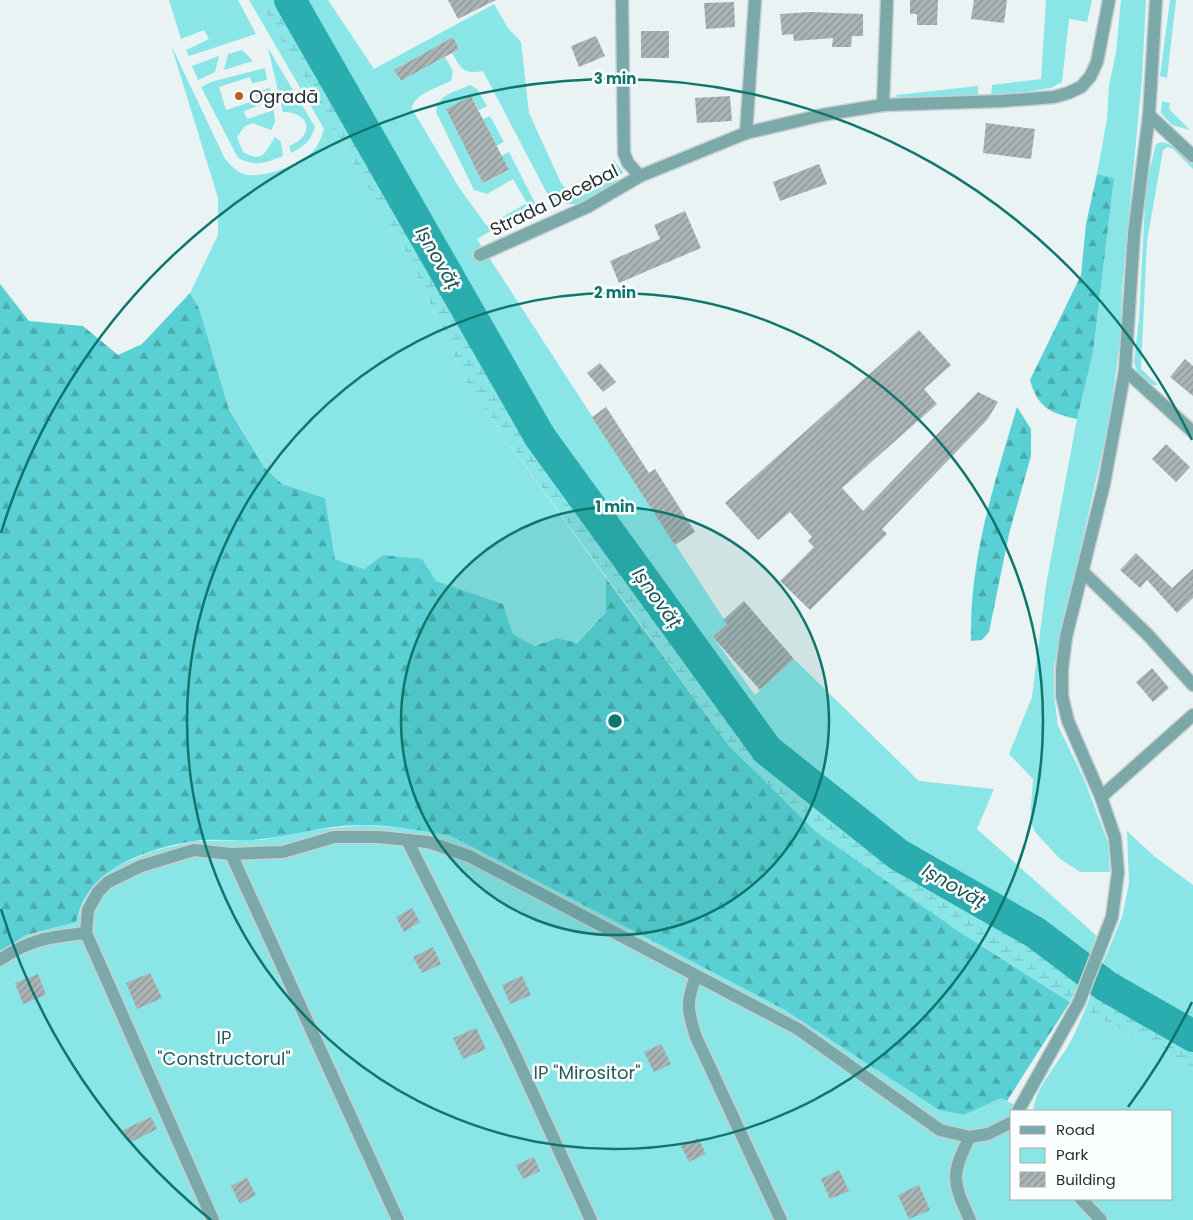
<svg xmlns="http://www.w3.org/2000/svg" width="1193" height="1220" viewBox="0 0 1193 1220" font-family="Poppins,sans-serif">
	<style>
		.green { fill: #8ae5e6 }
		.forest { fill: url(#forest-firs) }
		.wetland { fill: url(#wetland-marsh) }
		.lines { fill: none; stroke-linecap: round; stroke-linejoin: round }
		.river { stroke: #2badaf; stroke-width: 32 }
		.building { fill: url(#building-hatch) }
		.minor-casing { stroke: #c7d0d0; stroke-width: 15 }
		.minor { stroke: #7ba8a9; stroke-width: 12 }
		.ring { fill: none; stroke: #0f766e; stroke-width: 2.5 }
		.poi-dot { fill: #bd5b20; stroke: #fbffff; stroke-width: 2 }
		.labels { text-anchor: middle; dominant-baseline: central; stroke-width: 5; stroke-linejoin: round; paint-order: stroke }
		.poi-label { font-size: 18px; fill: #2b2f2f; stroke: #fbffff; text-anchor: start }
		.street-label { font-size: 18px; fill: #2b2f2f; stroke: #fbffff }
		.park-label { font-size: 18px; fill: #275a5b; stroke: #fbffff }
		.water-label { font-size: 19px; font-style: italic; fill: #1e5253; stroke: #fbffff }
		.centre { fill: #0f766e; stroke: #fbffff; stroke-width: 2.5 }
		.ring-label { font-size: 15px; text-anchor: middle; font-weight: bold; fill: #0f766e; stroke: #fbffff; stroke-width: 5; stroke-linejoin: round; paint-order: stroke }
	</style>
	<defs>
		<pattern id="forest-firs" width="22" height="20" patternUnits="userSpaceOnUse" patternTransform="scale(1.25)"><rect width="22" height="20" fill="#59d1d4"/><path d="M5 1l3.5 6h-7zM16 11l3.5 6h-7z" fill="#4aaaac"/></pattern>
		<pattern id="wetland-marsh" width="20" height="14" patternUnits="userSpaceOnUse" patternTransform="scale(1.25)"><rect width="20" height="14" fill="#8ae5e6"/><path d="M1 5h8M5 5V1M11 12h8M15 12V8" fill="none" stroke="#77c5c6"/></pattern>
		<pattern id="building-hatch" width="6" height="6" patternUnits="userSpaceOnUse" patternTransform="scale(1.25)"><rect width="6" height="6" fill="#aab4b4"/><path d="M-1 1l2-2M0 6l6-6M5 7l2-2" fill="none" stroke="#8b9393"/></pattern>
	</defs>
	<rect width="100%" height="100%" fill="#e9f3f3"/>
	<g class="green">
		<polygon points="169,0 238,0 256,34 189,56 186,50 209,39 204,30 181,39"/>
		<path d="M249,0h9l146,249 65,139 137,190v34l-30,31 -19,-5 -22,8 -22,-12 -10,-30 -67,-23 -53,-26 -19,14 -29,-10 -10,-61 -43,-14 -18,-17 -35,-59 -30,-100 -9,-15 28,-58v-37l-47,-153 54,114c4,4 9,10 14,13 18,10 55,-6 70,-17 8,-6 12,-16 15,-26z"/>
		<path d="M300,0h28l46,69 120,-65 14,24 13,14 8,71 32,70 15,16 37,-20v-20l10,13c-6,12 -33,31 -48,32 -9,1 -18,-3 -26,-7l-66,-126c-20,3 -21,-1 -31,-18l7,-4 -6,-12 -59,33 7,11 44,-24 8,14 -2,10c-12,6 -38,13 -39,28l48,80 27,37 40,-23 -14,-24 -26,15 -13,-4 -38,-78c2,-18 19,-20 34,-27l7,4 10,17 -8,4 -8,-14 -25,13 38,74 24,-12 -7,-15 8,-4 27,53 -59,34 250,385 -14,13 42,58 39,-36 125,122 75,8 -17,40 121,108 -7,19 -55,-36 -136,-74 -124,-103 -83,-114 -143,-207 -140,-232z"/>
		<polygon points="1046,0 1092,0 1087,22 1069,19 1062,82 1051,88 991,97 992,85 1041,79"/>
		<polygon points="1121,0 1146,0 1142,79 1122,290 1121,333 1110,418 1054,666 1054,695 1058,726 1084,779 1108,842 1110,872 1080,872 1060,859 1035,832 1030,820 1033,779 1009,754 1032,697 1046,585 1077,419 1093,353 1114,178 1097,174 1107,119 1109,85 1116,53"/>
		<polygon points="1170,0 1176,0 1167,78 1160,76"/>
		<path d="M268,48l47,79c-4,14 -11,19 -24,26l-2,-7c26,-10 22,-34 -6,-34z"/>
		<polygon points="242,50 253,61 224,70 228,54"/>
		<polygon points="219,56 215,72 198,80 192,66"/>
		<path d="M265,68l2,12 -15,3 -2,-6 -31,10 7,23 31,-10 -2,-8 15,-4 3,12 -29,11 3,8 27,-9 1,12 -4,8 -18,-7 -8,3 -8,11 6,15c20,11 22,1 32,-15l6,5 2,14c-18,7 -27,11 -45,2l-37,-71 10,-5z"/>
		<polygon points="978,86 978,96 898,99 896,95"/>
		<polygon points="1162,101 1170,103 1169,109 1190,130 1172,125 1161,113"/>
		<polygon points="490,116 504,142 496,146 483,119"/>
		<polygon points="1162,142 1175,146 1193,163 1193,169 1173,149 1168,147 1163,150 1147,241 1141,369 1158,385 1150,385 1138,374 1134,362 1139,319 1146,184 1156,144"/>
		<path d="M363,825l45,3 43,8 332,173 156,101 25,5 37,-18 22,14h-11v88h160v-88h-139c3,-24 23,-45 35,-65 7,-11 11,-24 17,-36l108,59v151h-1193v-268l26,-17 50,-13 10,-27 10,-14 23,-16 34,-14 41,-10 67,-1 52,-10z"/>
		<polygon points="1127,831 1154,856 1193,885 1193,1013 1103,963 1122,917 1129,883"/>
	</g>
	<g class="forest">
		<path d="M1097,174l17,4 -21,175 -16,66c-27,-6 -39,-11 -47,-39l51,-105 5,-51z"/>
		<path d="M0,284l29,37 54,5 35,29 24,-11 48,-51 9,15 30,101 35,58 18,17 43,14 10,61 29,10 19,-14 39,4 14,22 67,23 10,30 22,12 22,-8 20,5 29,-31v-34l123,168 223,181 118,75 -63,99 -6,-3 -37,17 -25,-5 -156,-101 -332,-173c-28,-5 -58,-11 -87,-11 -34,-1 -68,10 -102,14 -22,3 -46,-1 -68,2 -37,6 -85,20 -107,53 -5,7 -8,19 -11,28l-50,13 -26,17z"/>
		<path d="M1017,407l14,22v27l-22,78 -20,98 -7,8 -11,1c-2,-81 23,-157 46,-234z"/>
	</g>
	<g class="wetland">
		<polygon points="258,0 300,0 410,190 550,422 693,629 776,743 900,846 1036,920 1091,956 1070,1002 952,927 817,833 729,746 469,388 404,249"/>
		<polygon points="1103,963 1193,1013 1193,1069 1085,1010"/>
	</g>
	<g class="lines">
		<polyline class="river" points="290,0 540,437 767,750 899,855 1036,933 1106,986 1193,1036"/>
	</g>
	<g class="building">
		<polygon points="448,0 496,0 458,19"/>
		<polygon points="910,0 938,0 937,25 917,25 917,14 910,14"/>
		<polygon points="974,0 1007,0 1004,23 971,19"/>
		<polygon points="734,2 735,27 706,29 704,3"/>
		<polygon points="810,12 863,14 863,36 852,36 851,47 832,47 833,38 794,41 793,34 782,35 780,14"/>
		<rect x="641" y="31" width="28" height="27"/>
		<polygon points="596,36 605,56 579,67 571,46"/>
		<polygon points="453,37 459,49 401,81 394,70"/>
		<polygon points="471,96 509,170 483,183 446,109"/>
		<polygon points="730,96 732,121 697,123 695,98"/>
		<polygon points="986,123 1035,129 1031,159 983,153"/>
		<polygon points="819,164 827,184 780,201 773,182"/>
		<polygon points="685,211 701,248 619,283 610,261 660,239 654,225"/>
		<polygon points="919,330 951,365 924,389 937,404 842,488 863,511 978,392 998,402 987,420 882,529 887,534 810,610 780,581 814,547 808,541 812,537 790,512 758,540 725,503"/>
		<polygon points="1185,359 1193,366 1193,396 1170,377"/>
		<polygon points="600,363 616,382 603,392 587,373"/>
		<polygon points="606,407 649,473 655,469 695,532 675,545 592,417"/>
		<polygon points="1166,444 1190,467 1176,482 1152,459"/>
		<polygon points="1136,553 1172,588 1193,569 1193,598 1177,613 1147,580 1140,588 1120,570"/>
		<polygon points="744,601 794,659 760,690 713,637 727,624 723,620"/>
		<polygon points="1152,668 1169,688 1153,702 1136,682"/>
		<polygon points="412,908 420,922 404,932 396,917"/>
		<polygon points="433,947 441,964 422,973 413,957"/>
		<polygon points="150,973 162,998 137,1009 126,983"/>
		<polygon points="38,974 46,995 23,1004 15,983"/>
		<polygon points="522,976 531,995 510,1004 502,985"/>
		<polygon points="476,1028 486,1049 463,1059 453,1038"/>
		<polygon points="661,1044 671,1064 654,1072 644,1052"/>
		<polygon points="151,1117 157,1129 129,1143 123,1130"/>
		<polygon points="698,1138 706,1154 689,1162 681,1146"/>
		<polygon points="534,1157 540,1171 523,1179 516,1165"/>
		<polygon points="839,1170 849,1191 830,1199 821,1179"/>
		<polygon points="247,1178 256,1195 240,1204 231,1186"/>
		<polygon points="919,1185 930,1210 909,1219 898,1195"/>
	</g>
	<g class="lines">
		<g class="minor-casing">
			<g id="minor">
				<polyline points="622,0 624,153 628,163 640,176"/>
				<polyline points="883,105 887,0"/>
				<polyline points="1149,115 1193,156"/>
				<polyline points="746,133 755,0"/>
				<polyline points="480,255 587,207 640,176 746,133 822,115 883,105 1002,101 1054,97 1068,93 1081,87 1090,77 1097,62 1109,0"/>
				<polyline points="1125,370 1193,432"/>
				<polyline points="1083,572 1147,634 1193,685"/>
				<polyline points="1101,797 1193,715"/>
				<polyline points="407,840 511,1046 591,1220"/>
				<polyline points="231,854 398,1220"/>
				<path d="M0,960c29,-21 51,-23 86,-27"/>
				<path d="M696,976c-10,26 -9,34 0,61l85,183"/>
				<polyline points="1018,1111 1079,1002 1112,917 1118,872 1115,838 1101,797 1068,721 1062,696 1062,669 1066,637 1104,484 1125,370 1134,234 1149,115 1156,0"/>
				<path d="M970,1137c-20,37 -17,46 0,83"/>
				<polyline points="1081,1199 1101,1220"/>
				<polyline points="213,1220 86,933 88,910 98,892 108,882 141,866 194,850 231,854 283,852 334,837 379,837 428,842 469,856 798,1029 940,1130 970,1137 988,1134 1012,1122"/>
			</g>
		</g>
		<use href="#minor" class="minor"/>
	</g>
	<circle cx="615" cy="721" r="214" fill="#0f766e" fill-opacity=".12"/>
	<g class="ring">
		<circle cx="615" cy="721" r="214"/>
		<circle cx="615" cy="721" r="428"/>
		<path d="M1192 1002A642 642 0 0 1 1128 1107M211 1220A642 642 0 0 1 1 909M1 533A642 642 0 0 1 1192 440"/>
	</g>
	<circle class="poi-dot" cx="239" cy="96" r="5"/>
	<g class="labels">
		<g class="poi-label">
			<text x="249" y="96">Ogradă</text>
		</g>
		<g class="street-label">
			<text transform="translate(554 200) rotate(-26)">Strada Decebal</text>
		</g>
		<g class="park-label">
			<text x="224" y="1037">IP<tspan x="224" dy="21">"Constructorul"</tspan></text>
			<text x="587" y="1072">IP "Mirositor"</text>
		</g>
		<g class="water-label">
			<text transform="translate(438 258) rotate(60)">Ișnovăț</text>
			<text transform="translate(657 598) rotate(54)">Ișnovăț</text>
			<text transform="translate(954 886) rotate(30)">Ișnovăț</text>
		</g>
	</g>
	<circle cx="615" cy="721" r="8" class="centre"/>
	<g class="ring-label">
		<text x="615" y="84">3 min</text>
		<text x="615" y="298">2 min</text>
		<text x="615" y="512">1 min</text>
	</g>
	<rect x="1010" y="1110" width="162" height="90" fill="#fbffff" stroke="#a8acac"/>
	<rect x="1020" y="1126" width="25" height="8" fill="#7ba8a9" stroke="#a8acac"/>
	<text x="1056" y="1135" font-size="15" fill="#2b2f2f">Road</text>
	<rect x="1020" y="1148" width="25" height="15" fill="#8ae5e6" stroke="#a8acac"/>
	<text x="1056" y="1160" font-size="15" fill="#2b2f2f">Park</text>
	<rect x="1020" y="1172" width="25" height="15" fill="url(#building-hatch)" stroke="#a8acac"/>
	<text x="1056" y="1185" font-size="15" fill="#2b2f2f">Building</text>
</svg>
